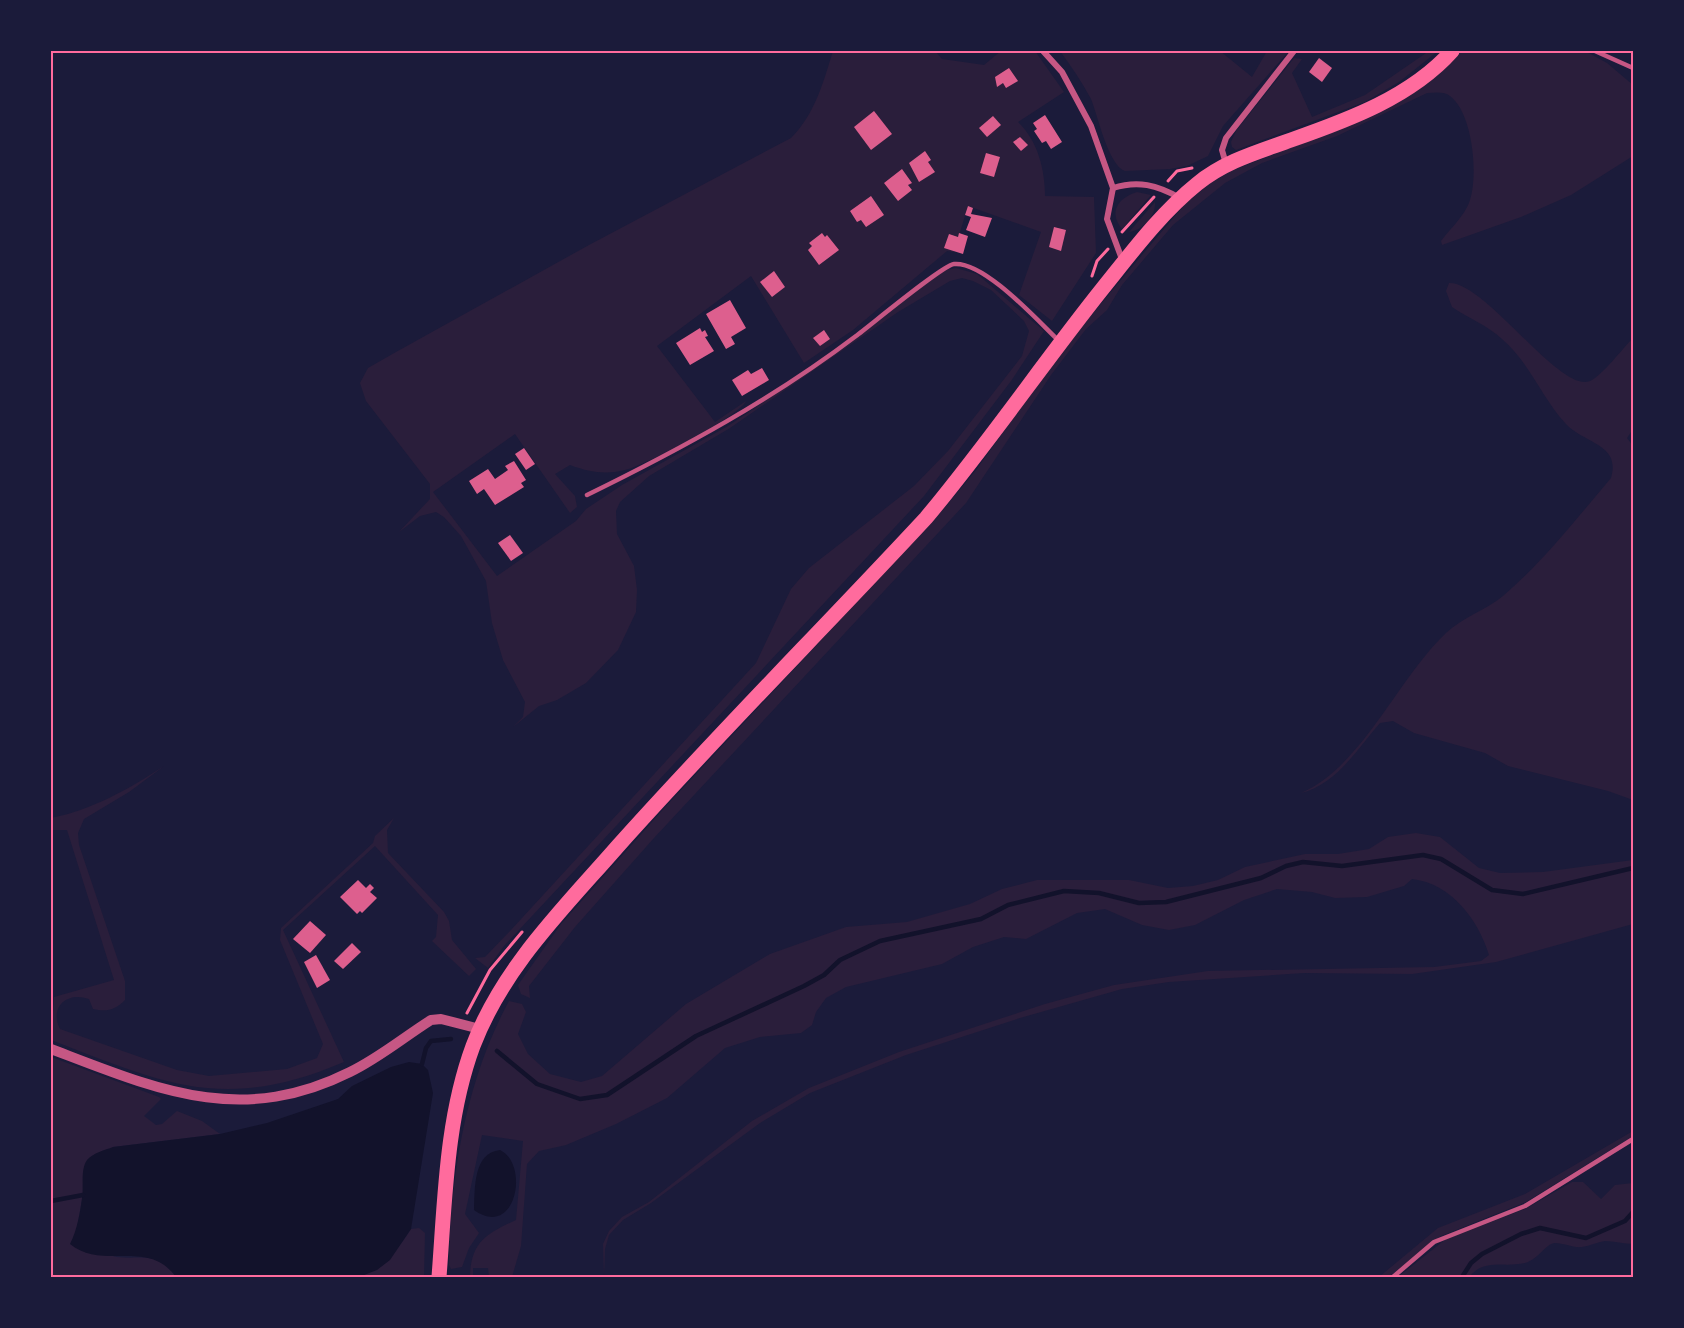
<svg xmlns="http://www.w3.org/2000/svg" width="1684" height="1328" viewBox="0 0 1684 1328" font-family="'Golos Text',sans-serif">
	<style>
		.green { fill: #2a1e3b }
		.water { fill: #12122b }
		.lines { fill: none; stroke-linecap: round; stroke-linejoin: round }
		.stream { stroke: #12122b; stroke-width: 4.5 }
		.building { fill: #dd5f8e }
		.path { stroke: #ff6b9d; stroke-width: 3 }
		.service { stroke: #c65784; stroke-width: 4.5 }
		.minor { stroke: #c65784; stroke-width: 6 }
		.tertiary { stroke: #c65784; stroke-width: 10 }
		.primary { stroke: #ff6b9d; stroke-width: 15 }
		.neatline { fill: none; stroke: #ff6b9d; stroke-width: 2 }
	</style>
	<rect width="100%" height="100%" fill="#1b1b3a"/>
	<g class="green">
		<path d="M833,51h102l7,8 42,6 17,-14h34l29,41 -46,30c20,19 27,48 27,74l49,1 2,56 -44,68 -33,-26 22,-63 -73,-26 -14,46 -7,-1 -94,79 -49,33 -53,-87 -94,70 58,76 31,-21c-6,15 -102,65 -121,69 -20,5 -36,2 -55,-5l-15,9 20,22 2,11 -7,6 -55,-79 -82,58 64,84 79,-55 10,-12 36,-24 106,-59 117,-79 84,-67 17,-10 10,-2 21,6 67,57 -33,50 -87,115 -420,450 -16,22 -13,-10 10,-1 26,-27 245,-267 35,-74 18,-21 105,-82 34,-35 74,-95 7,-25 -5,-10 -33,-31 -18,-9 -11,-3 -12,3 -52,31 -168,116 -81,48 -29,26 -4,9 1,23 17,32 3,24 -1,22 -18,38 -32,33 -29,17 -18,6 -26,21 10,-10 2,-15 -22,-42 -11,-37 -6,-42 -25,-45 -17,-19 -8,-5 -16,4 -21,16 31,-33v-15l-64,-83 -6,-18 8,-15 28,-16 193,-107 202,-107c24,-24 32,-55 42,-87z"/>
		<path d="M1060,51h160l32,26 15,-26h22l-66,75 -15,30 -21,10 -17,3 -45,2c-17,-6 -27,-55 -34,-72 -9,-17 -20,-33 -31,-48z"/>
		<polygon points="1429,51 1438,51 1399,82 1365,102 1236,150 1232,147 1231,142 1236,131 1294,58 1302,59 1292,73 1312,117 1365,95"/>
		<path d="M1459,51h126l22,12 26,22v71l-62,39 -50,22 -79,28 -1,-4c9,-12 23,-25 28,-38 10,-26 4,-90 -19,-107 -6,-5 -15,-3 -23,-3l-90,43 -75,27 -37,20 -52,42 -51,60 -15,25 -21,19 -35,46 -85,128 -312,335 -79,89 -46,59 1,12 -9,-4 -3,-9 43,-61 106,-119 274,-293 35,-42 90,-125 119,-141 24,-20 24,-14 138,-53 36,-21z"/>
		<path d="M1137,192l14,3 -29,34c-14,-17 -4,-31 15,-37z"/>
		<path d="M1155,202c1,14 -12,28 -26,30z"/>
		<path d="M1449,283c37,-1 111,111 141,98 13,-6 32,-32 43,-43v91l-6,9 6,8v354l-25,-9 -100,-25 -23,-13 -71,-20 -21,-12 -13,2c-23,26 -43,61 -79,70 61,-26 97,-115 145,-160 17,-16 40,-23 57,-37 40,-34 74,-78 108,-118 10,-34 -26,-34 -45,-54 -24,-26 -37,-62 -64,-85 -15,-14 -34,-21 -50,-32l-6,-16z"/>
		<path d="M164,766l-35,26 -45,27 -6,14 1,12 46,136v19c-10,10 -18,12 -32,9l-4,-10c-22,-8 -40,8 -29,30l117,41 32,6 78,-7 30,-11 6,-14 -43,-104 1,-12 92,-85 2,-7 19,-18 -7,12 1,23 56,59 5,9 3,19 24,29 -7,7 -37,-35 4,-4 2,-22 -63,-69 -92,84 61,132c-120,51 -179,22 -293,-22l3,-43 60,-17 -47,-150h-16v-12c41,-8 78,-29 113,-52z"/>
		<path d="M1416,833l24,4 39,31 21,5 43,-1 90,-12v64l-137,38 -84,12 -108,-1 -135,9 -47,7 -102,29 -114,37 -96,38 -50,30 -109,80 -28,17 -14,15 -4,14 -1,28 -1,-33 6,-13 13,-14 27,-15 103,-81 57,-33 90,-36 146,-48 69,-19 94,-14 226,-4 47,-6 8,-6c-10,-34 -38,-72 -77,-76l-8,7 -37,11 -32,1 -23,-6 -35,-3 -33,11 -49,25 -26,5 -27,-5 -37,-16 -28,4 -51,26 -22,-2 -31,10 -31,17 -96,23 -20,11 -10,14 -4,13 -11,8 -41,4 -35,11 -58,50 -51,26 -50,21 -27,6 -12,13 -6,82 -9,31h-23l-1,-9h-15v9l-3,-1c1,-35 18,-43 46,-56l7,-79 -41,-6 -17,79 14,19 -10,15 -7,19 -11,2 -2,-4c1,-89 17,-185 60,-264l13,3 4,8 -8,22 10,20 22,20 31,8 21,-6 84,-72 84,-50 76,-27 61,-5 63,-18 32,-15 35,-9h92l39,8 25,-2 25,-6 27,-13 60,-13h33l31,-5 19,-12z"/>
		<path d="M51,1057l108,40 2,2 -17,17 12,9 6,-1 15,-13 25,10 18,13 -107,13 -29,23 -1,25 -7,37c11,7 28,23 41,25 26,3 40,-7 59,20h-125z"/>
		<polygon points="1633,1131 1633,1136 1526,1202 1441,1236 1389,1277 1379,1277 1438,1228 1525,1194"/>
		<path d="M1572,1182h11l18,17 14,-14 18,-2v61c-9,0 -19,-3 -28,-3 -8,1 -15,5 -23,6 -9,1 -18,-4 -27,-4 -10,1 -16,16 -30,20 -21,5 -40,-5 -56,14h-71l48,-38 81,-31z"/>
		<path d="M419,1228l6,5 -1,44h-65c24,-10 38,-26 52,-48z"/>
	</g>
	<g class="water">
		<path d="M409,1062l13,2 6,6 5,23 -22,136 -21,31 -13,10 -18,7h-183c-28,-39 -73,-6 -106,-33 7,-14 10,-30 12,-46 2,-11 -2,-28 5,-38 6,-7 18,-10 26,-13l107,-13 47,-11 71,-24 14,-13 39,-19z"/>
		<path d="M500,1150c30,14 16,90 -26,60 1,-22 -1,-57 26,-60z"/>
	</g>
	<g class="lines">
		<g class="stream">
			<polyline points="497,1051 537,1084 580,1099 607,1095 696,1036 804,986 824,975 840,960 880,941 981,919 1008,905 1064,891 1099,893 1139,903 1166,902 1261,878 1286,866 1303,862 1342,866 1423,855 1441,859 1492,890 1523,894 1633,868"/>
			<polyline points="422,1064 426,1048 431,1041 451,1039"/>
			<polyline points="51,1201 83,1195"/>
			<polyline points="1462,1277 1471,1263 1482,1254 1521,1234 1540,1228 1586,1238 1625,1221 1633,1212"/>
		</g>
	</g>
	<g class="building">
		<polygon points="1319,58 1332,68 1322,82 1309,72"/>
		<polygon points="1009,68 1018,81 1006,88 1003,83 997,87 995,77"/>
		<polygon points="874,111 892,134 871,150 854,127"/>
		<polygon points="1045,115 1062,142 1051,149 1046,141 1042,143 1034,131 1037,129 1033,123"/>
		<polygon points="993,116 1001,125 987,137 979,128"/>
		<polygon points="1020,137 1028,145 1021,151 1013,142"/>
		<polygon points="925,151 931,160 928,162 935,172 919,182 909,163"/>
		<polygon points="986,153 1000,157 994,177 980,173"/>
		<polygon points="902,169 912,183 908,185 912,190 898,201 884,183"/>
		<polygon points="871,196 884,215 866,227 861,220 857,222 850,211"/>
		<polygon points="968,206 973,208 971,214 992,218 985,237 966,230 971,217 965,215"/>
		<polygon points="1054,227 1066,230 1061,251 1049,247"/>
		<polygon points="822,233 825,237 827,235 839,250 819,265 808,250 812,246 809,243"/>
		<polygon points="959,233 968,236 963,254 944,248 949,234 958,237"/>
		<polygon points="774,271 785,287 772,297 760,282"/>
		<polygon points="730,300 746,328 731,337 735,344 726,349 706,314"/>
		<polygon points="700,328 702,332 705,330 708,336 705,337 714,351 690,365 676,343"/>
		<polygon points="824,330 830,339 820,346 813,338"/>
		<polygon points="762,368 769,380 742,396 732,380 748,370 751,374"/>
		<polygon points="524,448 535,464 526,470 515,454"/>
		<polygon points="514,461 526,480 521,483 524,487 495,505 484,489 477,494 469,481 488,469 495,479 508,470 505,466"/>
		<polygon points="510,535 523,553 511,561 498,543"/>
		<polygon points="358,880 366,888 370,884 374,888 370,892 377,898 362,913 360,911 357,914 340,897"/>
		<polygon points="310,921 326,935 310,953 293,939"/>
		<polygon points="352,943 361,952 343,969 334,961"/>
		<polygon points="316,955 330,980 317,988 304,962"/>
	</g>
	<g class="lines">
		<g class="path">
			<polyline points="1168,181 1177,171 1192,168"/>
			<polyline points="1122,232 1154,197"/>
			<polyline points="1092,276 1097,261 1108,249"/>
			<polyline points="467,1013 490,970 522,932"/>
		</g>
		<g class="service">
			<polyline points="1595,51 1633,68"/>
			<path d="M587,495c94,-46 186,-96 269,-159 16,-12 87,-71 98,-72 30,-3 83,56 104,76"/>
			<polyline points="1393,1277 1434,1242 1525,1206 1633,1139"/>
		</g>
		<g class="minor">
			<polyline points="1043,51 1062,72 1091,126 1113,188 1107,219 1123,262"/>
			<polyline points="1226,164 1222,150 1226,138 1294,51"/>
			<path d="M1113,188c25,-8 44,-3 67,10"/>
		</g>
		<path class="tertiary" d="M51,1049c105,40 189,78 299,23 29,-14 54,-35 81,-52l10,-1 39,10"/>
		<path class="primary" d="M439,1277c6,-77 7,-158 34,-231 30,-79 91,-138 145,-200 100,-112 206,-218 308,-328 62,-74 117,-155 177,-230 29,-36 58,-75 94,-104 28,-23 61,-32 94,-44 57,-20 120,-43 161,-89"/>
	</g>
	<rect width="1684" height="1328" fill="none" stroke="#1b1b3a" stroke-width="105"/>
	<rect x="52" y="52" width="1580" height="1224" class="neatline"/>
</svg>
